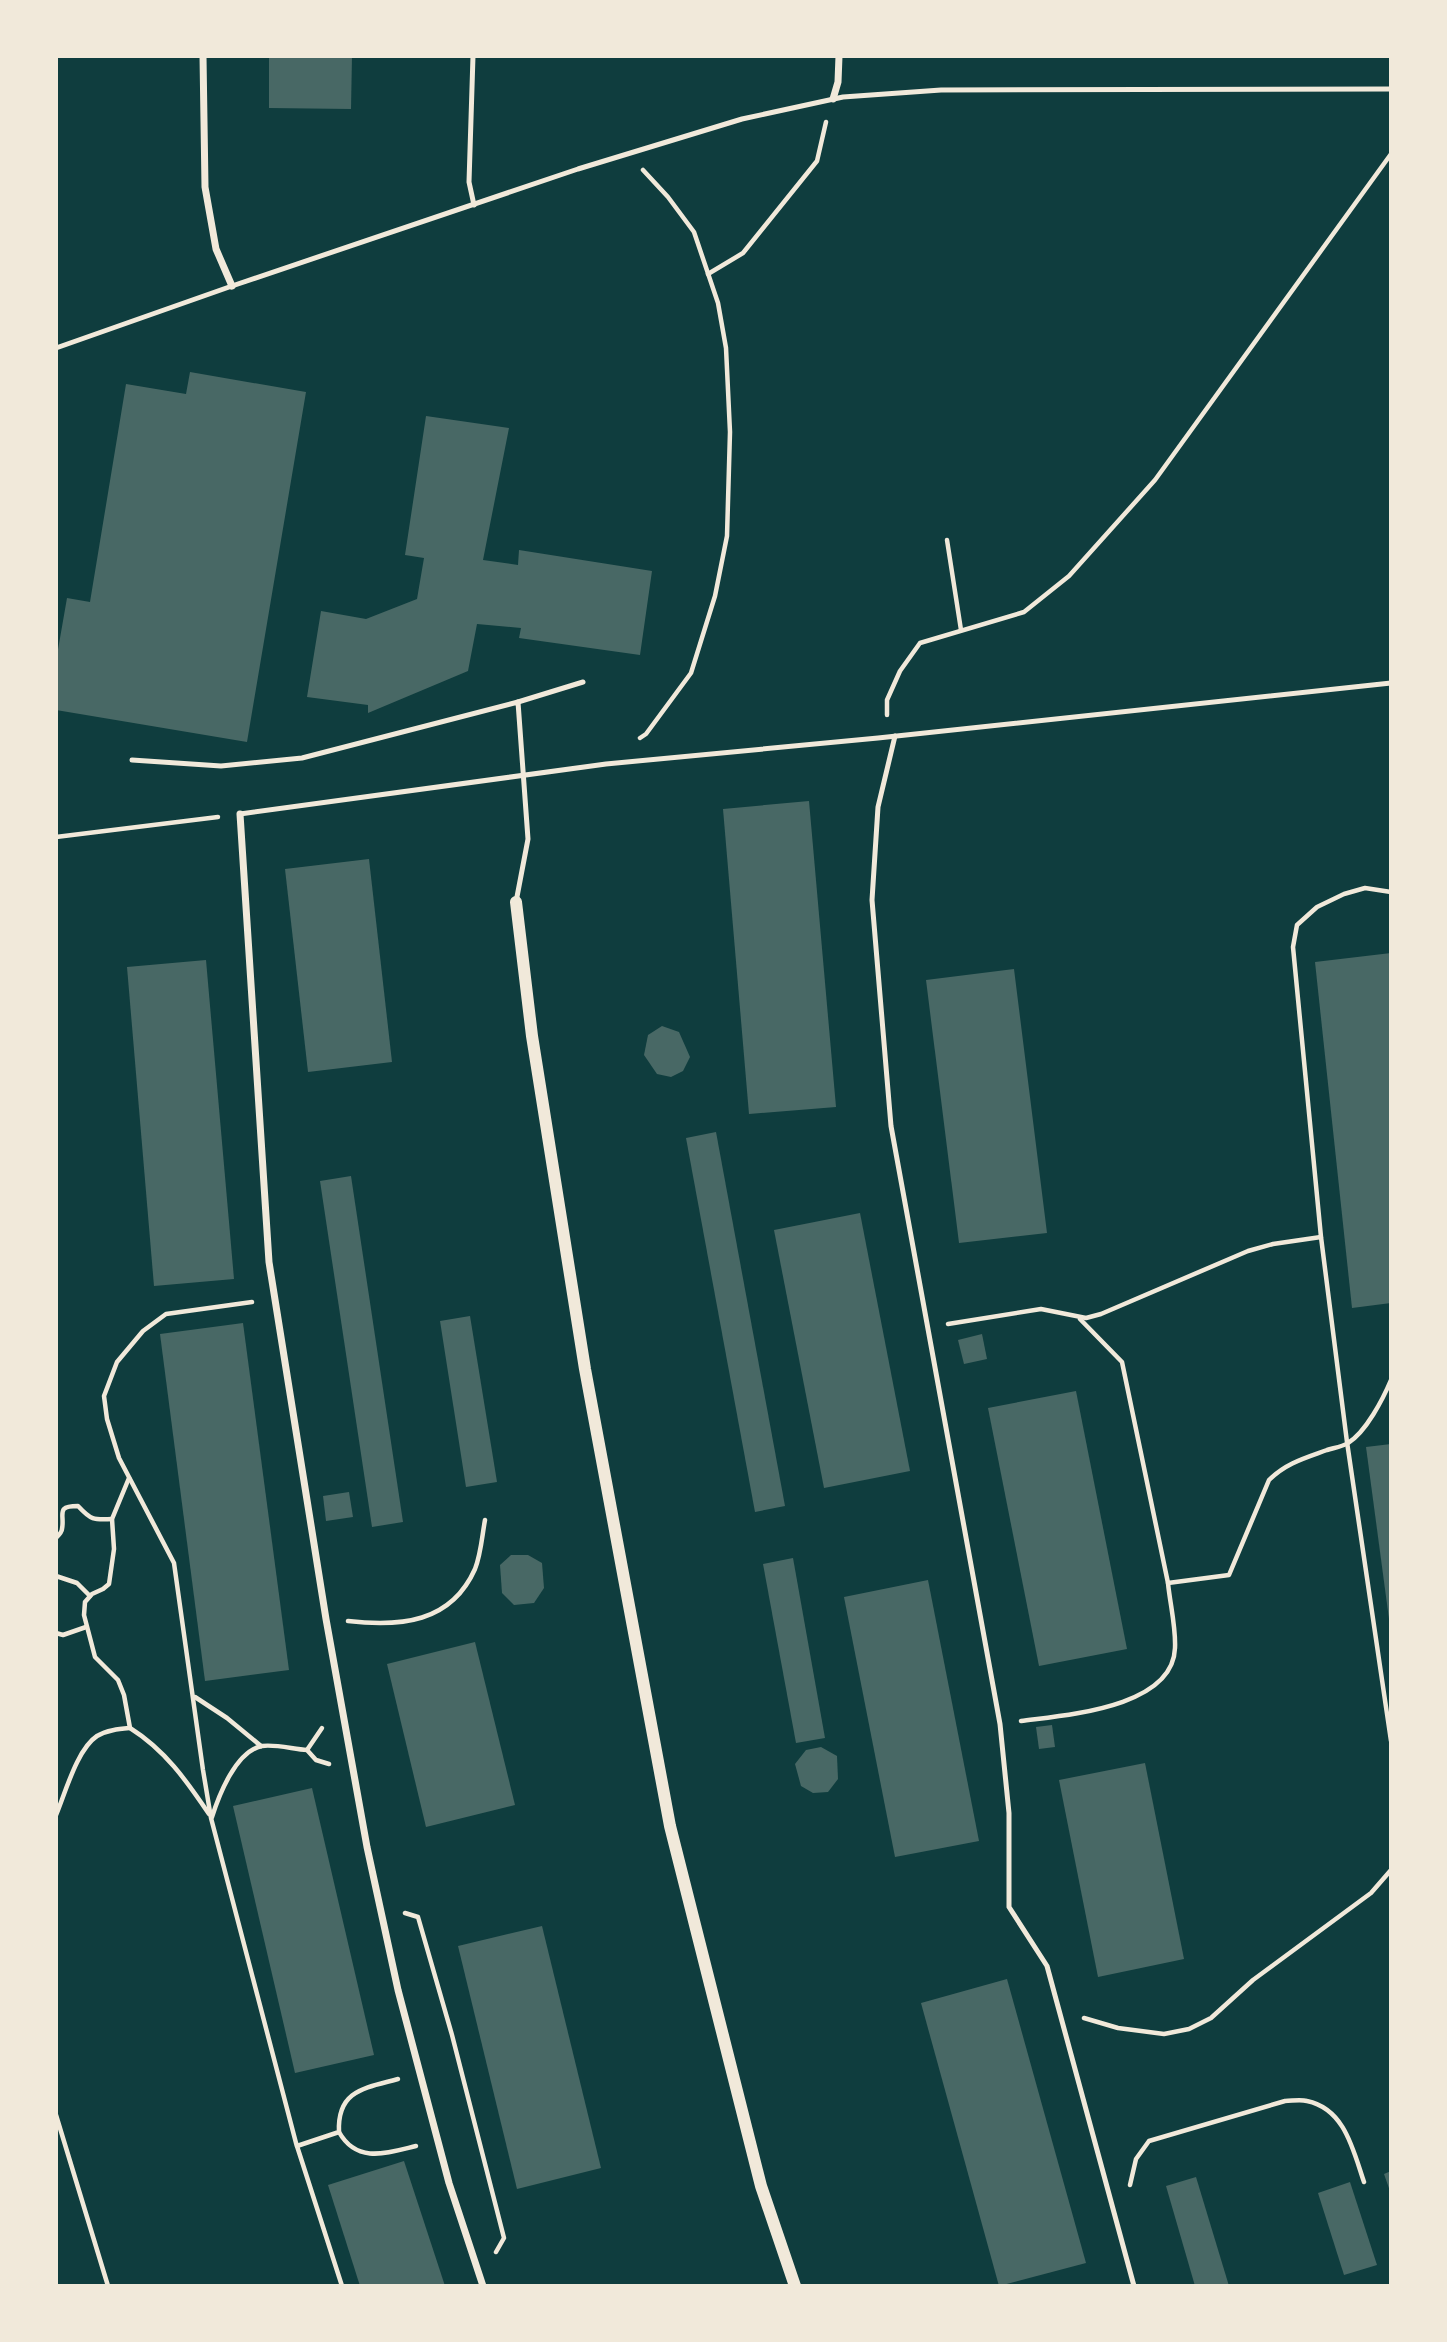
<svg xmlns="http://www.w3.org/2000/svg" width="1447" height="2342" viewBox="0 0 1447 2342" font-family="'Alegreya Sans',sans-serif">
	<style>
		.building { fill: #486865 }
		.lines { fill: none; stroke-linecap: round; stroke-linejoin: round }
		.path { stroke: #f1e9da; stroke-width: 4.5 }
		.service { stroke: #f1e9da; stroke-width: 5 }
		.minor { stroke: #f1e9da; stroke-width: 7 }
		.tertiary { stroke: #f1e9da; stroke-width: 12 }
	</style>
	<rect width="100%" height="100%" fill="#0f3d3e"/>
	<g class="building">
		<polygon points="269,56 352,56 351,109 269,108"/>
		<polygon points="190,372 306,392 247,742 56,710 56,661 67,598 90,602 126,384 186,394"/>
		<polygon points="426,416 509,428 483,560 518,565 519,550 652,571 640,655 519,638 521,628 477,624 468,671 368,713 368,705 307,697 321,611 366,619 417,599 424,558 405,555"/>
		<polygon points="809,801 836,1107 749,1114 723,809"/>
		<polygon points="369,859 392,1062 308,1072 285,869"/>
		<polygon points="1391,953 1391,1303 1352,1308 1315,962"/>
		<polygon points="206,960 234,1279 154,1286 127,967"/>
		<polygon points="1014,969 1047,1233 959,1243 926,980"/>
		<polygon points="662,1026 679,1032 690,1057 683,1071 671,1077 657,1074 644,1055 648,1035"/>
		<polygon points="716,1132 785,1506 755,1512 686,1138"/>
		<polygon points="351,1176 403,1522 372,1527 320,1181"/>
		<polygon points="860,1213 910,1471 824,1488 774,1230"/>
		<polygon points="470,1316 497,1482 466,1487 440,1321"/>
		<polygon points="243,1323 289,1670 205,1681 160,1334"/>
		<polygon points="982,1334 987,1359 964,1364 958,1340"/>
		<polygon points="1076,1391 1127,1649 1039,1666 988,1408"/>
		<polygon points="1391,1444 1391,1618 1389,1619 1366,1447"/>
		<polygon points="349,1492 353,1517 326,1521 323,1496"/>
		<polygon points="511,1555 528,1555 542,1563 544,1588 534,1603 514,1605 502,1593 500,1565"/>
		<polygon points="793,1558 825,1738 796,1743 763,1564"/>
		<polygon points="928,1580 979,1841 895,1857 844,1597"/>
		<polygon points="475,1642 515,1805 426,1827 387,1664"/>
		<polygon points="1052,1725 1055,1747 1039,1749 1036,1727"/>
		<polygon points="821,1747 837,1756 838,1779 828,1792 813,1793 801,1786 795,1764 806,1750"/>
		<polygon points="1145,1763 1184,1959 1098,1977 1059,1780"/>
		<polygon points="312,1788 374,2055 295,2073 233,1806"/>
		<polygon points="542,1926 601,2168 517,2189 458,1946"/>
		<polygon points="1007,1979 1086,2263 999,2286 921,2003"/>
		<polygon points="404,2161 445,2286 360,2286 328,2185"/>
		<polygon points="1391,2171 1391,2194 1384,2174"/>
		<polygon points="1196,2177 1229,2286 1195,2286 1166,2186"/>
		<polygon points="1350,2182 1377,2265 1344,2275 1318,2193"/>
	</g>
	<g class="lines">
		<g class="path">
			<polyline points="708,274 743,253 817,161 826,122"/>
			<polyline points="947,540 961,630"/>
			<polyline points="887,715 887,700 900,671 920,643 1024,612 1069,576 1155,480 1391,154"/>
			<polyline points="640,738 646,734 691,673 715,596 727,536 730,432 726,348 718,303 694,232 668,197 643,170"/>
			<polyline points="56,837 218,817"/>
			<polyline points="1391,892 1365,888 1344,894 1317,907 1297,925 1293,947 1321,1237 1347,1442 1391,1741"/>
			<polyline points="252,1302 166,1314 143,1331 117,1362 104,1396 107,1419 119,1458 174,1563 203,1770 211,1818 296,2143 342,2286"/>
			<polyline points="1080,1319 1122,1362 1168,1583"/>
			<polyline points="948,1324 1041,1309 1086,1318 1101,1314 1248,1251 1273,1244 1321,1237"/>
			<path d="M129,1478l-17,41 2,30 -5,35 -6,5 -11,5 -7,8 -1,13 11,42 23,23 6,15 6,33c35,22 56,52 79,86"/>
			<path d="M56,1538c2,-2 6,-6 6,-9 3,-15 -7,-23 16,-23 13,14 15,14 34,13"/>
			<polyline points="56,1576 77,1583 90,1596"/>
			<path d="M348,1621c52,6 103,2 127,-52 6,-15 7,-33 10,-49"/>
			<polyline points="56,1633 63,1635 86,1627"/>
			<polyline points="195,1697 227,1718 261,1746"/>
			<path d="M1021,1721c44,-6 152,-13 154,-73 1,-21 -5,-44 -7,-65l61,-8 40,-95c17,-17 36,-22 58,-30 6,-2 15,-3 21,-7 18,-11 35,-44 43,-63"/>
			<polyline points="307,1750 322,1728"/>
			<path d="M56,1815c9,-21 21,-66 41,-79 10,-6 22,-7 33,-8"/>
			<path d="M212,1817c7,-22 24,-66 50,-71 13,-2 31,3 45,4l9,10 13,4"/>
			<polyline points="405,1913 418,1917 452,2035 504,2238 496,2252"/>
			<polyline points="1084,2018 1118,2028 1164,2034 1189,2029 1211,2018 1253,1980 1371,1893 1391,1870"/>
			<polyline points="56,2115 108,2286"/>
			<path d="M339,2132c18,32 48,21 77,14"/>
			<path d="M297,2146l42,-14c-2,-42 26,-44 59,-53"/>
			<path d="M1130,2185l6,-26 13,-18 136,-40c7,0 15,-2 22,0 38,8 46,49 57,81"/>
		</g>
		<g class="service">
			<polyline points="473,56 469,182 474,205"/>
			<polyline points="56,348 232,286 578,169 742,119 843,97 941,90 1391,89"/>
			<polyline points="518,702 583,682"/>
			<polyline points="895,736 878,807 872,900 891,1126 1000,1724 1009,1813 1009,1907 1047,1966 1134,2286"/>
			<polyline points="132,760 221,766 302,758 518,702 528,839 516,902"/>
			<polyline points="240,814 606,764 878,738 1391,683"/>
		</g>
		<g class="minor">
			<polyline points="203,56 205,187 216,249 232,286"/>
			<polyline points="833,99 838,82 839,56"/>
			<polyline points="240,814 269,1262 326,1619 367,1847 398,1990 449,2183 483,2286"/>
		</g>
		<polyline class="tertiary" points="516,902 532,1036 585,1369 670,1826 761,2186 795,2286"/>
	</g>
	<rect width="1447" height="2342" fill="none" stroke="#f1e9da" stroke-width="116"/>
</svg>
